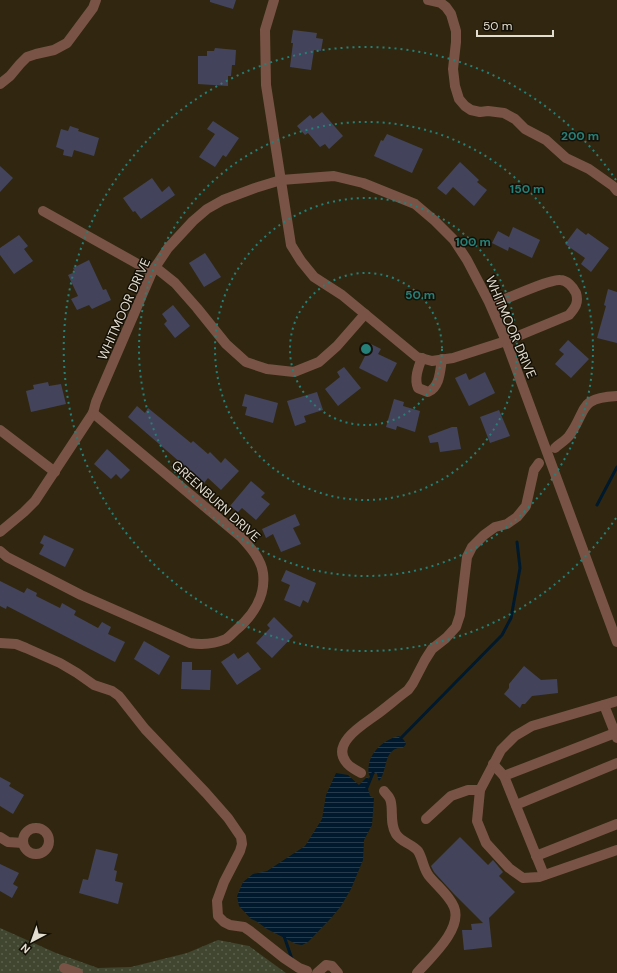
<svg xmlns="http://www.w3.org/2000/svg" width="617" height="973" viewBox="0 0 617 973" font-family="'DM Sans',sans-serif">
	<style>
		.green { fill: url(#green-dots) }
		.water { fill: url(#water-rules) }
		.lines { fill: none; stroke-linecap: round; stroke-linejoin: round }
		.stream { stroke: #00192c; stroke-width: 3 }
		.building { fill: #43445b }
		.minor { stroke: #795446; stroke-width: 10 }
		.ring { fill: none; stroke: #248078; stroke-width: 2; stroke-dasharray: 2 4 }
		.labels { text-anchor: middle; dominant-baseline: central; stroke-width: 3; stroke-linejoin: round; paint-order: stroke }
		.street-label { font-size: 13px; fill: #e3ddcf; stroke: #151007 }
		.centre { fill: #248078; stroke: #151007; stroke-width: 2 }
		.ring-label { font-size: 12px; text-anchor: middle; font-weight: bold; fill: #248078; stroke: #151007; stroke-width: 3; stroke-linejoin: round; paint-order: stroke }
	</style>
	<defs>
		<pattern id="green-dots" width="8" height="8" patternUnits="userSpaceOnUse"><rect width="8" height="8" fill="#40462f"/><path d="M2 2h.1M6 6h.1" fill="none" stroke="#5b604c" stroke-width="1.8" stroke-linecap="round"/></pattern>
		<pattern id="water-rules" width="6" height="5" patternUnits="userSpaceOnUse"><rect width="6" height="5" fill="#00192c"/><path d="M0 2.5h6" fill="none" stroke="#253a4a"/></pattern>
	</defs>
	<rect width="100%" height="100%" fill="#312710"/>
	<polygon class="green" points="0,928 56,953 98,968 131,967 187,953 218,940 249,946 286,973 0,973"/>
	<g class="water">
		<path d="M399,736l5,4 2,4 -3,4c-20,-2 -15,23 -24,33l-1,-2 -1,-6h-2l-4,4 -2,-2c-4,-19 13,-35 30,-39z"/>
		<polygon points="336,773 348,775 359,785 367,777 369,779 367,785 370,796 374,798 372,825 364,840 363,860 351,889 341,906 332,917 308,942 302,945 296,944 267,929 256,921 251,919 239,906 237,896 243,882 253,874 267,871 305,846 322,819 326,795"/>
	</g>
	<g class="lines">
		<g class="stream">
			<polyline points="597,505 617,467"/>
			<polyline points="399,740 502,635 511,618 520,568 517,542"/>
			<polyline points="366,790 373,773"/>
			<polyline points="284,936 292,959"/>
		</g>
	</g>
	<g class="building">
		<polygon points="210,0 236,0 233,9 210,2"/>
		<polygon points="293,30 317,33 316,38 323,39 321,51 314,50 311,70 290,67 293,43 291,43"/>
		<polygon points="215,48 236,50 235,65 232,65 231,76 228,76 228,86 198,84 198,56 207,56 207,51 214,51"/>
		<polygon points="322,112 343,136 329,149 325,144 320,147 308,133 305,135 297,126 310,115 313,119"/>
		<polygon points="213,121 239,138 226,157 223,155 215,167 199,157 215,134 207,129"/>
		<polygon points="70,126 79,129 78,131 99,138 94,156 74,150 72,157 63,155 64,150 56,147 61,129 68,131"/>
		<polygon points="387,134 423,149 412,173 374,156 381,140 383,141"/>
		<polygon points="460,162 479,180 477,182 487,190 474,206 453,187 446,195 437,188"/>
		<polygon points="0,166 13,178 0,192"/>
		<polygon points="152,178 162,192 169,186 175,195 141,219 135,211 133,212 123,198"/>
		<polygon points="513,227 540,240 532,258 509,247 508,251 492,243 498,231 509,237"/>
		<polygon points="577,228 586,235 588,233 609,248 591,272 581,264 585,258 565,244"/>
		<polygon points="19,235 28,246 24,249 33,261 14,274 0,255 0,248"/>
		<polygon points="205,253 221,277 204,287 189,263"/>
		<polygon points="89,260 103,290 106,289 111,300 92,309 89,305 77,310 71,299 78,296 68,275 75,272 73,268"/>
		<polygon points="608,289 617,292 617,343 597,338 606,306 604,305"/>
		<polygon points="173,305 190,326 175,338 164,324 167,321 162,314"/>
		<polygon points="568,340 589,359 571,378 555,364 564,354 559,350"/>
		<polygon points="371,344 381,349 378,354 397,363 387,382 359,368"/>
		<polygon points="344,367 361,388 338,406 325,389 340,377 337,372"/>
		<polygon points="485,372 495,393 469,406 455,378 466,373 469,380"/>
		<polygon points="48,382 49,386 61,384 66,404 31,412 26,391 34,389 33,385"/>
		<polygon points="317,392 323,410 304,416 306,422 295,426 287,401"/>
		<polygon points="245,394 278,403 273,423 245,415 247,407 242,406"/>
		<polygon points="394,399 404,402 403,406 420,411 415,432 397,426 396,430 386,427"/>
		<polygon points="137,406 145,413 148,408 191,443 193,441 208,454 210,452 221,463 225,458 239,471 221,490 208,478 204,483 128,417"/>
		<polygon points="499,410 510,436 490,443 480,417"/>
		<polygon points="452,427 457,427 461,449 440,452 438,442 430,443 428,436"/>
		<polygon points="107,449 130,470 121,479 116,474 111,479 94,464"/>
		<polygon points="251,481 265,493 261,497 270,504 256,520 242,508 238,512 230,506"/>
		<polygon points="295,514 300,525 293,528 301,544 281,552 273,534 266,538 262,529"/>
		<polygon points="44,535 74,549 65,567 39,554 44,545 40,543"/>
		<polygon points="286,570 316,583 308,603 303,600 300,607 284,600 290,585 281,581"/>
		<polygon points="0,581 24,593 27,588 37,593 36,596 60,608 62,603 76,611 74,615 98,628 102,622 111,627 108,634 125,642 115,662 7,606 6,609 0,606"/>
		<polygon points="274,617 293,636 272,658 256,643 270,628 267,625"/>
		<polygon points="144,641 170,656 159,675 134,659"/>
		<polygon points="248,652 261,669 237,685 221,662 234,653 238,659"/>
		<polygon points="182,662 192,662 192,670 211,670 210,690 181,689"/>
		<polygon points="524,666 541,680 557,679 558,693 532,696 525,704 522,704 520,708 504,694 509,688 509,684"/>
		<polygon points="0,777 11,783 9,786 24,795 13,814 0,806"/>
		<polygon points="460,837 488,865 493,860 503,872 499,876 515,892 489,918 492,947 464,950 462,930 472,930 471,924 483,923 454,894 434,872 431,866"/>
		<polygon points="96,849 118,854 114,870 117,871 115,881 123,883 118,904 79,893 83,879 88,880"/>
		<polygon points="0,864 19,873 13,884 18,887 12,898 0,891"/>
	</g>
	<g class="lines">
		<g class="minor">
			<path d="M274,0l-9,30 1,55 25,160 10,16 13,16 28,18 75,62 15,4 21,-3 53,-17 63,-26c6,-7 10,-12 7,-22 -3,-6 -9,-13 -16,-13 -11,-1 -56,20 -69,25"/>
			<polyline points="428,0 441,3 446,7 451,14 456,31 456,42 453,69 455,86 459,99 465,106 471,110 480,112 488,111 504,113 515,119 525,129 546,140 566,158 589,169 613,186 617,191"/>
			<polyline points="0,84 10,76 20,64 27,57 36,54 54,50 67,43 93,8 96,0"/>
			<polyline points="43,211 152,272"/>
			<polyline points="155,267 175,283 197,308 226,344 246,362 267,369 294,372 319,362 337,346 365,314"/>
			<path d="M422,358c-4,10 -8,21 -4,30l10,4c12,-5 12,-21 14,-33"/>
			<polyline points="0,430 55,472"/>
			<path d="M555,448c4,-4 10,-7 14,-12 19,-26 8,-38 48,-40"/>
			<polyline points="0,532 24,512 35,501 93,413 96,402 152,272 168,248 193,221 207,209 223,200 255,188 281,180 334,176 363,183 415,204 435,221 454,240 467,260 489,302 506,341 617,642"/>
			<path d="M0,551l7,6 74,38 109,48c12,2 24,1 36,-4 3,-2 6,-5 9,-8 17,-14 31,-34 28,-58 -2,-14 -12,-25 -22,-36l-148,-124"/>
			<polyline points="0,643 16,644 26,648 60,663 77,673 94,685 112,691 119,696 145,729 206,793 228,818 241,837 242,844 240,851 224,882 217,901 218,916 224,922 230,925 244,927 250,931 284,958 299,968 307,971"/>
			<polyline points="617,701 532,726 515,736 501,750 480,790 477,821 486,843 509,868 523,878 539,877 617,850"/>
			<polyline points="604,705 617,738"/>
			<polyline points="493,764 504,776 544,875"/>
			<path d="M361,773c-5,-3 -12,-6 -15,-11 -15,-19 18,-38 30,-47 11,-8 21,-17 32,-25l5,-7 12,-23 7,-11 14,-11 10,-11 4,-12 7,-58 5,-10 12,-12 11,-8 12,-3 10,-7 9,-11 8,-36 5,-7"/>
			<polyline points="504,776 615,733"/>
			<path d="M384,791c1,2 5,5 6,8 4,9 -1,24 6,35 5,8 16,10 22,17 5,8 5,17 11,25 8,10 20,19 25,31 9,22 -24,51 -37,66"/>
			<polyline points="516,805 617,763"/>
			<polyline points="426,819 451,796 468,790 480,790"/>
			<circle cx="36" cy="841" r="13"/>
			<polyline points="0,837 8,842 23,843"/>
			<polyline points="536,856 617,824"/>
			<polyline points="64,968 78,973"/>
			<polyline points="317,973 326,965 332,966 338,973"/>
		</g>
	</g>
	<g class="ring">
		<circle cx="366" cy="349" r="76"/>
		<circle cx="366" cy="349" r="151"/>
		<circle cx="366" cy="349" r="227"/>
		<path d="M616 518A302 302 0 1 1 616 180"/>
	</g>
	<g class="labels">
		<g class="street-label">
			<text transform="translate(124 309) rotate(-66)">WHITMOOR DRIVE</text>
			<text transform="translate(511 327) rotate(67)">WHITMOOR DRIVE</text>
			<text transform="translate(216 501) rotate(42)">GREENBURN DRIVE</text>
		</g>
	</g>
	<circle cx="366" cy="349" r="6" class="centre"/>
	<g class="ring-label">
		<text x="580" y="140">200 m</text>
		<text x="527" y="193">150 m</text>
		<text x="473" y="246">100 m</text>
		<text x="420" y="299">50 m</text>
	</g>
	<g transform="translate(32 941) rotate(221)" stroke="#151007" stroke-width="3" paint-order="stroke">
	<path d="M0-3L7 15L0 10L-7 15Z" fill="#e3ddcf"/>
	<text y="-6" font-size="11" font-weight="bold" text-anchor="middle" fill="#e3ddcf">N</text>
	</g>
	<path d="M477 30v6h76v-6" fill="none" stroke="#e3ddcf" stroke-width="2"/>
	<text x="483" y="30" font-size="12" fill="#e3ddcf" stroke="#151007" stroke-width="3" paint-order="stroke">50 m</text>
</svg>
